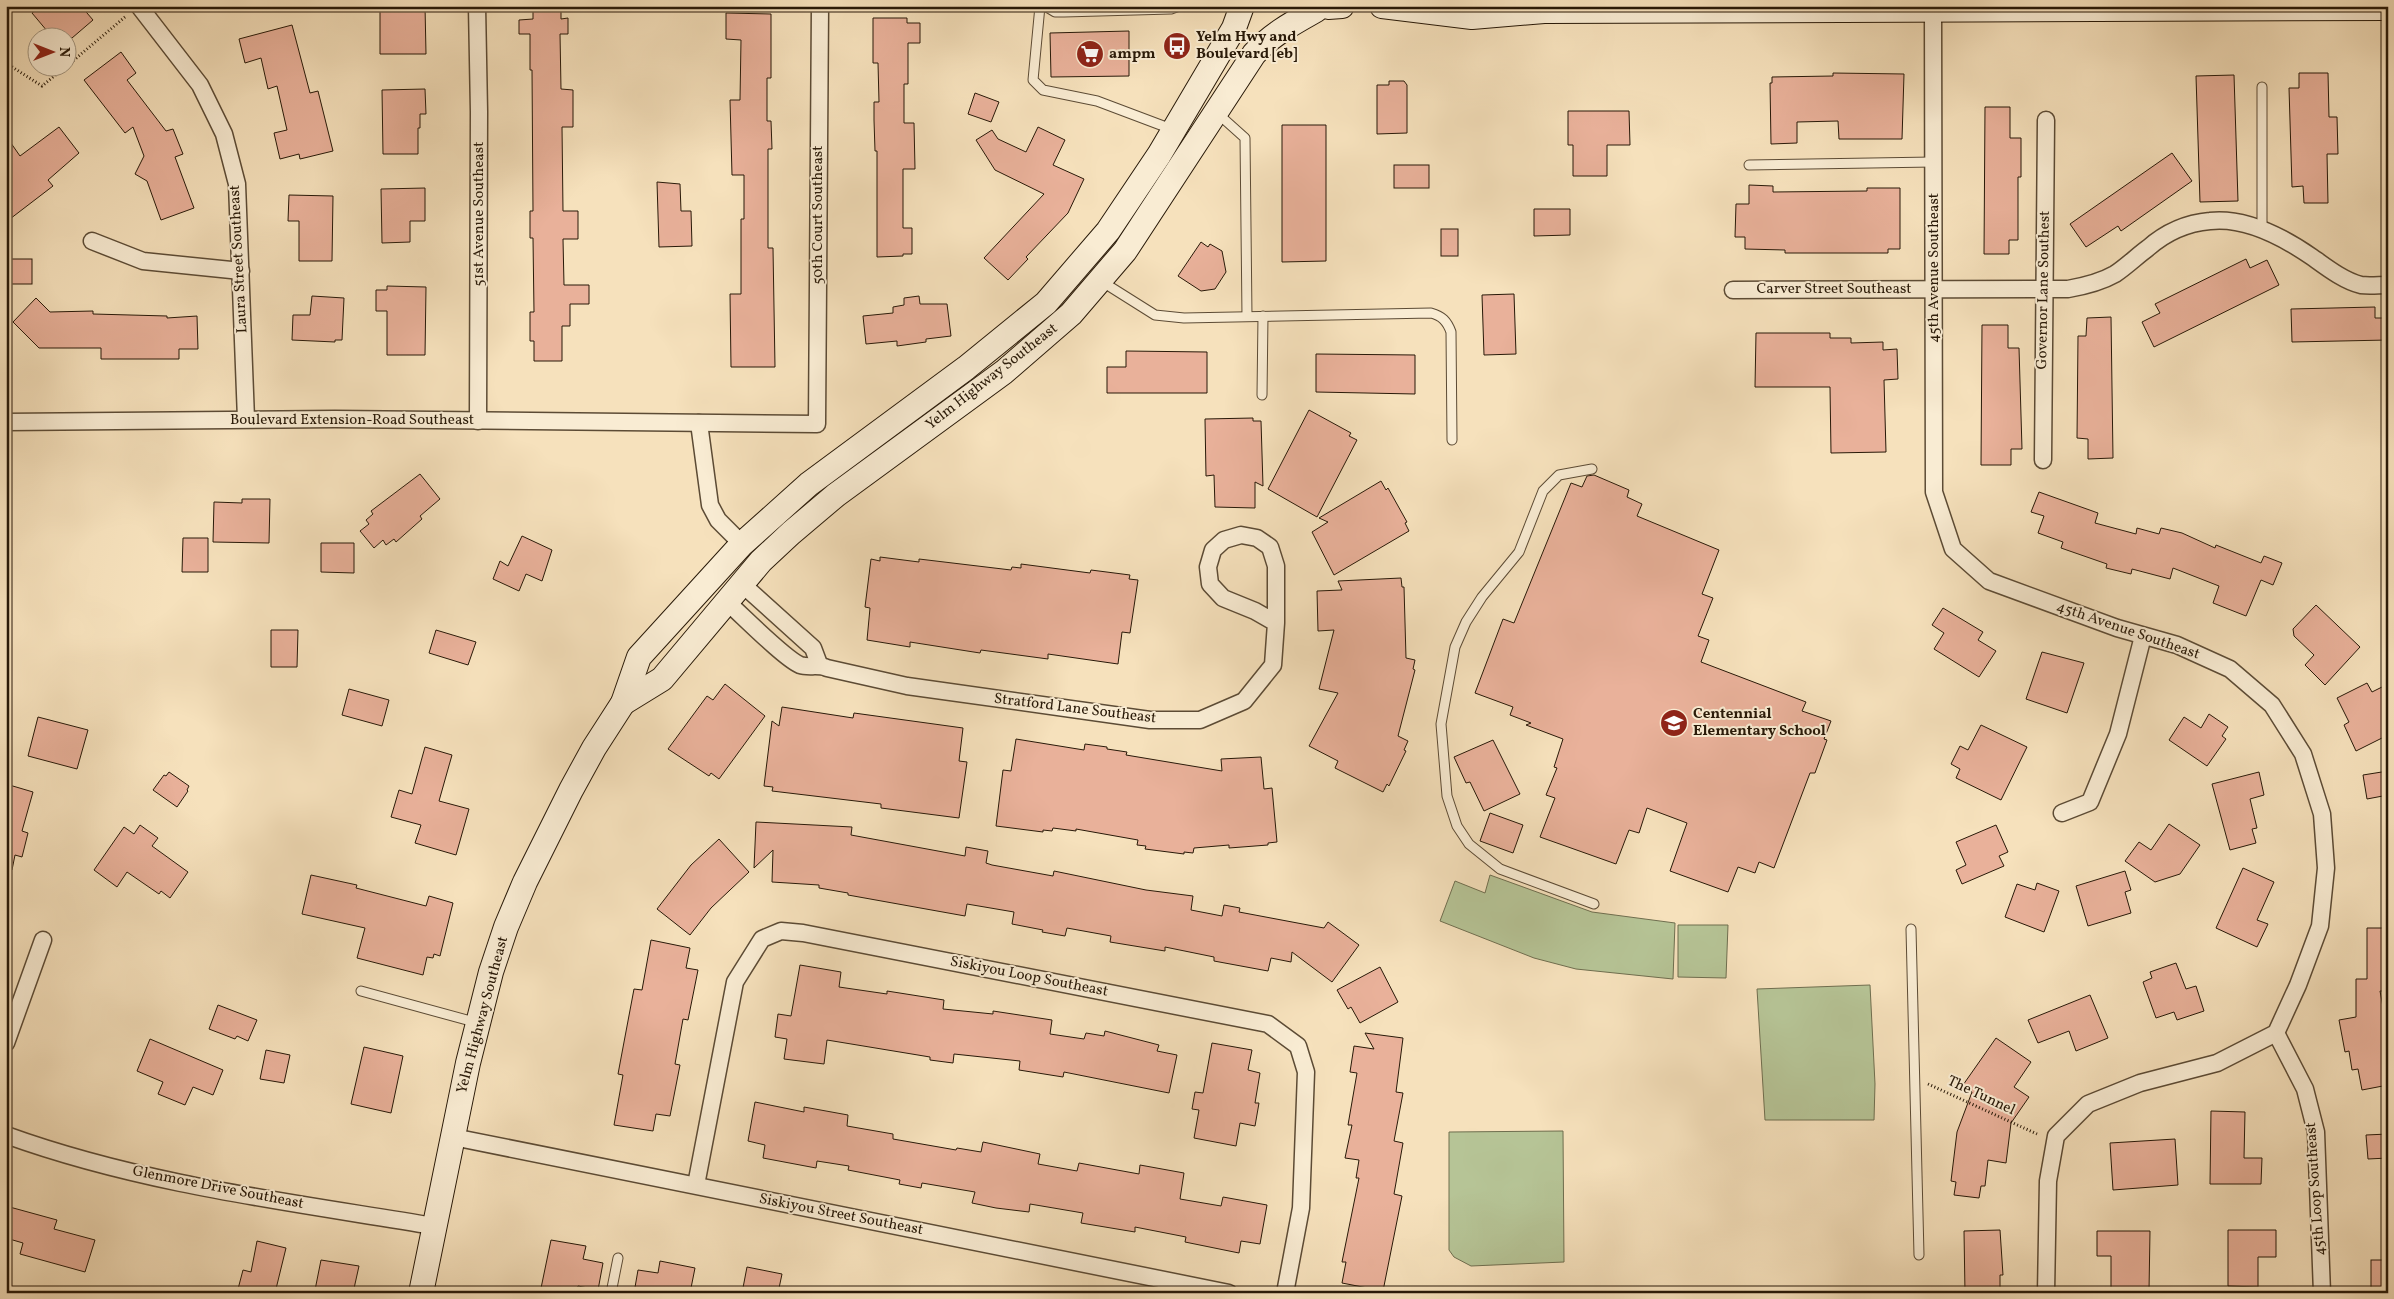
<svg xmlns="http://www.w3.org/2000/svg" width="2394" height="1299" viewBox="0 0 2394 1299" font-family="Vollkorn,serif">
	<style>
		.green { fill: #b6c496; stroke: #6f6e4f }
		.building { fill: #e9b19a; stroke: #281908 }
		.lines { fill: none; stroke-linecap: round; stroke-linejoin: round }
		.lane-casing { stroke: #5c4b35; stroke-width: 11 }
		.street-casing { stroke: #5c4b35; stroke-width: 19 }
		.secondary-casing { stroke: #281908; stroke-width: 26 }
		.path { stroke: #281908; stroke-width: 3; stroke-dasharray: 1 2.5; stroke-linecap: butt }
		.lane { stroke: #f9ecd3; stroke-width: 9 }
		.street { stroke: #f9ecd3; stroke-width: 16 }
		.secondary { stroke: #f9ecd3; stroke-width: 24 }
		.labels { text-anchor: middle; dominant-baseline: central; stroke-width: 4; stroke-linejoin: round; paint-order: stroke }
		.poi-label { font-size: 15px; font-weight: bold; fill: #281908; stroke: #f9ecd3; text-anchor: start }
		.street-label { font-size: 15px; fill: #281908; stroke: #f9ecd3 }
	</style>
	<rect width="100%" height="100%" fill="#f6e1bc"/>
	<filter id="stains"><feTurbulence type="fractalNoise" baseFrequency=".004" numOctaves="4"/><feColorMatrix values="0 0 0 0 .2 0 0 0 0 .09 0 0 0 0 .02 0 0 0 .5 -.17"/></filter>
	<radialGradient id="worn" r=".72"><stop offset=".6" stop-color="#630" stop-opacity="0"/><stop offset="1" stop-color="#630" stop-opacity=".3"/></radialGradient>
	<g class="green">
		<polygon points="1490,875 1592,912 1675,923 1673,979 1576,969 1534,958 1440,921 1455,881 1485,893"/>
		<polygon points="1678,925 1728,925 1726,978 1678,977"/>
		<polygon points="1870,985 1875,1084 1874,1120 1765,1120 1757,989"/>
		<polygon points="1563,1131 1564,1262 1471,1266 1454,1257 1449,1250 1449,1132"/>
	</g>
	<g class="building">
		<polygon points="41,6 81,6 93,20 72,38 53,38 32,13"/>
		<polygon points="380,6 425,6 426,54 380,54"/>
		<polygon points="533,6 561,6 561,19 568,18 568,34 560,34 561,89 573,90 573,127 562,127 563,211 578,211 578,239 563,239 564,285 589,285 589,304 570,304 570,326 562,326 562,361 534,361 534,341 530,341 530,312 534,312 533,238 530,238 530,211 533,211 532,70 530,70 530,34 519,34 519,20 533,19"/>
		<polygon points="726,13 771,14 771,78 767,78 767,121 771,121 772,149 768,149 768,248 773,248 775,367 731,367 730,294 741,294 741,219 744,219 744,175 732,175 730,100 740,100 741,40 726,39"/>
		<polygon points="873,18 907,18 907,23 920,23 920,43 908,43 908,84 904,84 904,123 914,123 915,169 903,169 903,228 912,228 912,254 903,254 903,256 877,257 877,151 875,151 874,120 874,102 879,102 878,63 873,63"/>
		<polygon points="292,25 310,93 318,91 333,151 300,159 299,154 280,159 274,133 287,130 277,86 268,89 261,58 245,63 239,39"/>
		<polygon points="1129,31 1129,76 1051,77 1050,33"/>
		<polygon points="121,52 136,73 127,80 166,131 173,129 183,154 175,157 194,208 161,220 147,181 135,174 144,156 133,127 125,133 84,80"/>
		<polygon points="1833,73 1904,74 1902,139 1839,139 1838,121 1797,122 1797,143 1771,144 1770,83 1772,83 1772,77 1833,76"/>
		<polygon points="2299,73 2328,73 2329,117 2337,117 2338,154 2327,154 2328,203 2304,203 2303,186 2292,187 2289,88 2299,88"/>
		<polygon points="2234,75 2238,201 2200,202 2196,76"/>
		<polygon points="1389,81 1404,81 1407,85 1407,133 1377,134 1377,85 1389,85"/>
		<polygon points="425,89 426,114 420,114 420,128 418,128 418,154 383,154 382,90"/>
		<polygon points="975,93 999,102 991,122 968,114"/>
		<polygon points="1985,107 2010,107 2010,138 2021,138 2021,177 2018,177 2018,240 2009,240 2009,254 1984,254"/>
		<polygon points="1568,111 1629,111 1630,145 1607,145 1607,176 1573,176 1573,145 1568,145"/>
		<polygon points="1282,125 1326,125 1326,261 1282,262"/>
		<polygon points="59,127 79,153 48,180 53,186 6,222 6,136 20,156"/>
		<polygon points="1038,127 1065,140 1053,165 1084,179 1068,213 1026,257 1028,259 1008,280 984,258 1044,194 995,170 976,140 992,130 998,139 1026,152"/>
		<polygon points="2172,153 2192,181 2121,231 2118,226 2086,247 2070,224"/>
		<rect x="1394" y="165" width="35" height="23"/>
		<polygon points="657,182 680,184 681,211 691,211 692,246 659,247"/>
		<polygon points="1749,185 1773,186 1773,192 1867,191 1867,188 1900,188 1900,249 1888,249 1888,253 1785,253 1785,250 1745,249 1745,237 1735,237 1736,204 1749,204"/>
		<polygon points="425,188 425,221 410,221 410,242 382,243 381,189"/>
		<polygon points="289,195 333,196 332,261 299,261 299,221 288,221"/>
		<polygon points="1534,209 1570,209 1570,235 1534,236"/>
		<rect x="1441" y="229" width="17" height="27"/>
		<polygon points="1201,242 1208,247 1210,244 1222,251 1226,272 1215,289 1201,291 1178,276"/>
		<rect x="6" y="259" width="26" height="25"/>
		<polygon points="2246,259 2250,268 2267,260 2279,285 2154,347 2142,322 2160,313 2155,304"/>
		<polygon points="387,286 426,287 425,355 387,355 387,311 376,311 376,290 387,290"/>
		<polygon points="1514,294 1516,354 1484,355 1482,295"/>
		<polygon points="312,296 344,298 342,340 335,340 335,342 292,340 293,315 310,315"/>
		<polygon points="919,296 920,304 947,304 951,336 926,339 926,342 897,346 897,341 866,344 863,316 893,313 893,307 904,305 904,298"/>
		<polygon points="36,298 50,312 93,311 93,314 167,316 167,318 197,316 198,349 179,349 179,359 101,359 101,348 39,348 13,322"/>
		<polygon points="2375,307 2375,318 2388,318 2388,340 2292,342 2291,309"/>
		<polygon points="2111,317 2113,458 2088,459 2088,439 2077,438 2078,336 2086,336 2087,318"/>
		<polygon points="1982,325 2008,325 2008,348 2019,348 2022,449 2011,449 2011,465 1981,465"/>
		<polygon points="1756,333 1830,333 1830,338 1851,338 1851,343 1883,342 1883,350 1897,349 1898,379 1884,380 1886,452 1831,453 1830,387 1755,387"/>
		<polygon points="1126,351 1207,352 1207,393 1107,393 1107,367 1126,367"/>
		<polygon points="1316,354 1415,355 1415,394 1316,392"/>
		<polygon points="1309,410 1351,433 1349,436 1357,440 1317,517 1268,489"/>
		<polygon points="1253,418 1253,421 1261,421 1263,486 1255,482 1255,508 1215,507 1214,475 1206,476 1205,419"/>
		<polygon points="420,474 440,499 420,516 422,519 396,542 394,539 386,545 383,540 374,548 360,531 369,524 366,520 373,514 371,511"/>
		<polygon points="1594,475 1629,490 1627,497 1642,504 1637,516 1719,550 1702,594 1713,598 1698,636 1709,640 1701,662 1806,702 1802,711 1831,721 1824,739 1827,740 1815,773 1810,773 1774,868 1759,862 1755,873 1738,867 1728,892 1670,871 1687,823 1647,808 1639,833 1629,830 1616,864 1540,837 1555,798 1546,795 1557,768 1554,767 1563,739 1526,725 1531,723 1510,715 1513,707 1475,693 1503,619 1514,623 1571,483 1582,487 1587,476"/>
		<polygon points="1381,481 1386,490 1388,488 1407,522 1405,523 1409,531 1334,575 1312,532 1328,522 1319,518"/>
		<polygon points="2039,492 2098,513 2095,523 2136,534 2137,528 2159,534 2161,528 2182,533 2215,548 2216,545 2261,563 2264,556 2282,563 2273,585 2261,580 2246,616 2213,603 2219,586 2173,568 2170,579 2132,569 2131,574 2106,568 2107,564 2061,548 2063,542 2038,533 2044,516 2031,512"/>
		<polygon points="242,499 270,499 269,543 213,542 214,502 242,503"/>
		<polygon points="522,536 552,550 542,581 526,574 519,591 493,579 500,561 508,566"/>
		<polygon points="183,538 208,538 208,572 182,572"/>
		<polygon points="321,543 354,543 354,573 321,572"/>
		<polygon points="880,557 919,562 919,559 1011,570 1012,567 1021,568 1021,564 1090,573 1091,570 1130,575 1129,579 1138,580 1130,633 1122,632 1118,664 1048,654 1048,659 981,650 980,653 910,642 910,647 867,640 870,608 865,607 871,559 880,561"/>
		<polygon points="1401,578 1402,587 1404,587 1406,658 1415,660 1413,669 1415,670 1398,736 1408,741 1404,750 1406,751 1389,786 1387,784 1383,792 1335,768 1338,761 1309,746 1338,693 1319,689 1334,630 1318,631 1317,591 1342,590 1338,581"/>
		<polygon points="2316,605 2360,647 2325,685 2305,665 2314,655 2294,636 2293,629"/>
		<polygon points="1943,608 1983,632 1978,640 1996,651 1979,677 1934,649 1944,633 1932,625"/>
		<polygon points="271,630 298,630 297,667 271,667"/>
		<polygon points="436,630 476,642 468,665 429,653"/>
		<polygon points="2042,652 2084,663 2067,713 2026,699"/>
		<polygon points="2367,683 2372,692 2382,687 2388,700 2388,735 2356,751 2344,725 2349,722 2337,698"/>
		<polygon points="725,684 765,716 719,779 711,773 709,776 668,749 707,696 713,700"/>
		<polygon points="349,689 389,700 382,726 342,715"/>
		<polygon points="782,707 853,718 854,713 963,728 959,761 967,762 959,818 881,808 881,804 772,791 773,787 764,786 772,721 779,726"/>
		<polygon points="2209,714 2228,727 2222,736 2226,739 2207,766 2169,740 2184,717 2201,728"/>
		<polygon points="38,717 88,730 77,769 28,756"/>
		<polygon points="1981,725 2027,747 2001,800 1956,778 1960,769 1951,764 1960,746 1968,750"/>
		<polygon points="1016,739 1084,750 1085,744 1107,747 1107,749 1127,752 1126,755 1222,771 1221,759 1261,757 1264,789 1272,788 1277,842 1268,843 1268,845 1229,848 1229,845 1194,848 1193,853 1184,852 1184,854 1145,849 1146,846 1137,845 1138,840 1076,829 1076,831 1053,828 1052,831 1043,830 1043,832 996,826 1003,770 1011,771"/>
		<polygon points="1493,740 1520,794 1484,811 1470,782 1466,783 1454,757"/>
		<polygon points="425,747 452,755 439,801 469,809 456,855 415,843 421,825 391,817 399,790 412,794"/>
		<polygon points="2388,771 2388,795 2367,799 2363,775"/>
		<polygon points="169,772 189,786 187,790 188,791 177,807 153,790 164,775 166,776"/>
		<polygon points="2259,772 2264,795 2250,799 2257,828 2252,829 2256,843 2230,850 2212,784"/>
		<polygon points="6,784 33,792 22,831 28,833 22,857 15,855 12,870 6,869"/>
		<polygon points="1490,813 1523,825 1513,853 1480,841"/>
		<polygon points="756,822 852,827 851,835 965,856 966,847 988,851 986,863 992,865 1053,876 1054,871 1146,890 1193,896 1191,910 1222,916 1224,905 1240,908 1239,912 1324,928 1328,922 1359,945 1332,982 1292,952 1291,962 1271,958 1268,971 1214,961 1214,957 1165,947 1165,951 1110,942 1111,936 1067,928 1065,936 1042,932 1043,930 1012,924 1014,912 967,904 965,916 848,895 848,893 819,888 819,885 772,882 773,850 754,868"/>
		<polygon points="2169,824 2200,845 2180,874 2155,882 2125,861 2139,842 2151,850"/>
		<polygon points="140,825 158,838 152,846 188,872 170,898 161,891 159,894 127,872 117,887 94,870 124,827 134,834"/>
		<polygon points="1996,825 2008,852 1999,856 2004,866 1962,884 1956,870 1966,865 1956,842"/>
		<polygon points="719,839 749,872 711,908 690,935 657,909 691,865"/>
		<polygon points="2243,868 2274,882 2257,920 2268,924 2257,947 2216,928"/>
		<polygon points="2125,871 2131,890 2125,892 2131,913 2088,926 2076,886"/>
		<polygon points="311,875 357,885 356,888 426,906 429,896 453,903 440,956 434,954 433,958 427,957 423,975 357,958 365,928 302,914"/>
		<polygon points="2037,883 2059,891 2044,932 2005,917 2017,884 2035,890"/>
		<polygon points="2367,928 2388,928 2388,982 2384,982 2384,991 2380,991 2388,1034 2388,1085 2362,1090 2358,1069 2352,1070 2349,1051 2345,1052 2339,1020 2356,1017 2356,979 2367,979"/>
		<polygon points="651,940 690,948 686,968 698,970 688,1020 683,1019 675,1064 680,1065 670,1116 656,1114 653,1131 614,1125 623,1075 618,1074 634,989 642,990"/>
		<polygon points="2176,963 2186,989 2196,986 2204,1011 2177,1020 2174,1012 2156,1018 2143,982 2152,978 2150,972"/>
		<polygon points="800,965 841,972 839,987 887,994 887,991 944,1000 943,1009 993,1014 993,1011 1052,1020 1050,1034 1084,1039 1086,1033 1104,1036 1105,1031 1159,1045 1157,1051 1177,1055 1169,1093 1064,1072 1063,1077 1019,1070 1020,1061 954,1054 953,1063 930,1060 930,1057 827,1040 824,1064 784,1059 787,1039 775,1037 778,1014 791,1016"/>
		<polygon points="1380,967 1398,1002 1360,1023 1351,1007 1348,1009 1337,990"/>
		<polygon points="2090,995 2108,1038 2076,1051 2069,1031 2038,1043 2028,1020"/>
		<polygon points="218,1005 257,1020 248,1041 237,1036 235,1039 209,1029"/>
		<polygon points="1365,1033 1403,1038 1396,1092 1403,1093 1394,1141 1403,1143 1394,1194 1402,1196 1383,1291 1342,1283 1346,1262 1342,1262 1359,1178 1356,1178 1359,1160 1345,1158 1352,1125 1348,1125 1357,1073 1350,1072 1354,1046 1374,1049"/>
		<polygon points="1996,1038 2031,1062 2014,1087 2029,1097 2011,1123 2006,1163 1988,1160 1985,1186 1981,1186 1979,1198 1954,1195 1956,1182 1951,1181 1957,1132 1972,1092 1963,1085"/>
		<polygon points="150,1039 223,1070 213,1095 193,1087 185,1105 158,1094 163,1082 137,1071"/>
		<polygon points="1212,1043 1252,1050 1248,1070 1260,1073 1255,1103 1259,1103 1255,1126 1240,1123 1236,1146 1194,1138 1199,1110 1192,1109 1195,1092 1203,1093"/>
		<polygon points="364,1047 403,1056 391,1113 351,1104"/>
		<polygon points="266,1050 290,1055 284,1083 260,1079"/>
		<polygon points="755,1102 804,1112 804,1107 848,1115 847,1126 893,1134 893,1139 956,1150 957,1148 981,1152 983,1142 1040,1154 1038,1164 1077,1171 1079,1163 1139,1174 1140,1165 1184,1173 1180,1199 1221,1206 1223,1197 1267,1205 1260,1244 1241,1241 1239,1253 1185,1242 1186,1237 1135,1227 1135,1232 1081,1223 1083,1213 1030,1204 1029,1212 996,1208 972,1203 975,1192 922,1183 921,1188 899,1184 900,1180 848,1170 849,1166 817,1161 816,1168 763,1158 765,1145 748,1141"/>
		<polygon points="2211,1111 2245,1112 2244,1158 2262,1158 2261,1184 2210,1184"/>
		<polygon points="2388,1134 2388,1158 2368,1159 2366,1135"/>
		<polygon points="2175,1139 2178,1185 2113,1190 2110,1143"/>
		<polygon points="6,1206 57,1220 54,1229 95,1240 85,1272 20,1254 23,1243 6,1238"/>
		<polygon points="2000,1230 2003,1275 2000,1275 2000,1293 1965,1293 1964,1231"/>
		<polygon points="2228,1230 2276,1230 2276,1257 2258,1257 2258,1287 2228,1286"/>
		<polygon points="2097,1231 2150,1231 2149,1291 2111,1291 2111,1256 2097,1256"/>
		<polygon points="551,1240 586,1246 583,1259 603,1263 598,1290 578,1286 576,1293 540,1293"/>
		<polygon points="257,1241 286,1248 275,1293 251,1293 238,1289 243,1270 251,1272"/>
		<polygon points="321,1260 359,1266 353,1293 327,1293 315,1290"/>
		<rect x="2371" y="1260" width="17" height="32"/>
		<polygon points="660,1261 695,1268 690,1293 634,1293 638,1270 658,1273"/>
		<polygon points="747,1267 782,1274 778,1293 742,1293"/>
	</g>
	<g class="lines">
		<g class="lane-casing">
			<g id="lane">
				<polyline points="1040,6 1033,80 1043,90 1097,101 1174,130"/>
				<polyline points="1045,6 1055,12 1064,12 1171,9 1179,6"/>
				<polyline points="2262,87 2262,230"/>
				<polyline points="1216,112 1245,138 1247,316"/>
				<polyline points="1749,165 1933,162"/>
				<path d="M1101,281l54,34 29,3 247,-5c11,3 16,8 20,19l1,108"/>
				<polyline points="1262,395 1263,316"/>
				<polyline points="1592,469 1559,475 1543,491 1519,552 1482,597 1466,622 1455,647 1441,724 1447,796 1457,826 1469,844 1500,869 1594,904"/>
				<polyline points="1911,929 1919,1255"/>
				<polyline points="361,991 478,1023"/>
				<polyline points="611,1293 618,1258"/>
			</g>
		</g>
		<g class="street-casing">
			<g id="street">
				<polyline points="139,6 200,85 224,134 237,184 246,419"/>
				<polyline points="477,6 479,112 478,421"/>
				<polyline points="1933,10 1934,492 1953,549 1989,581 2117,628 2177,645 2230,669 2272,705 2303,754 2322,814 2326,868 2320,926 2298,985 2276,1033 2217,1063 2140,1083 2088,1104 2056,1136 2048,1181 2046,1293"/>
				<polyline points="92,241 143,261 241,271"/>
				<path d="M1733,290l335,-1c17,-3 33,-7 47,-15 12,-8 22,-18 33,-26 17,-15 39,-25 62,-27 35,-4 73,16 102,36 14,10 32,24 49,28 8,1 18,0 27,0"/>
				<polyline points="6,422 335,419 817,424 820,6"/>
				<polyline points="699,423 710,505 718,520 742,544"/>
				<polyline points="2043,460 2046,120"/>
				<polyline points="742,584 813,648 819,664"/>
				<path d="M726,601c16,14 58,57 74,64 9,3 18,-1 27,3l80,18 243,34h50l44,-19 29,-36 3,-42v-57l-6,-19 -13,-9 -16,-3 -17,5 -11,10 -5,17 2,17 13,14 32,13 21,12"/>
				<polyline points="2062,813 2090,802 2118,734 2143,636"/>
				<polyline points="2276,1033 2305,1089 2316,1132 2322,1293"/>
				<polyline points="6,1043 43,940"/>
				<path d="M6,1135c138,50 284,67 428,91"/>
				<polyline points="453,1137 1229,1293"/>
				<polyline points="696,1185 735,982 762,939 781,931 803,933 1268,1024 1298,1046 1306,1072 1301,1208 1285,1293"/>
			</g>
		</g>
		<g class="secondary-casing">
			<g id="secondary">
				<polyline points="1382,6 1472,17 1544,11 2388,8"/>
				<polyline points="1328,7 1342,6"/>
				<path d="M623,703l39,-24 99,-118 30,-28 45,-38 168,-123 67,-58 54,-63 129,-197c18,-20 39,-31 62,-44"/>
				<polyline points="421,1293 468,1063 491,972 506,927 525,882 571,790 594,748 623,703 639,657 742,544 809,484 966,368 1046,303 1108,231 1159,155 1234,28 1242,6"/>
			</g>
		</g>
		<g class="path">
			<polyline points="6,63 42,86 64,68"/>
			<polyline points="68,65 125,17"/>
			<polyline points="1928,1084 2037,1134"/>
		</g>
		<use href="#lane" class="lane"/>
		<use href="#street" class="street"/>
		<use href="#secondary" class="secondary"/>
	</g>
	<defs>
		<g id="bus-disc" transform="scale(1.4375)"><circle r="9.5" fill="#8f2418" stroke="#f9ecd3"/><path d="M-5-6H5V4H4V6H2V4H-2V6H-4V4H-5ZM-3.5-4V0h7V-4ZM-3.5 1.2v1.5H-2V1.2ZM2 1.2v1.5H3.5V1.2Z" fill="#fff"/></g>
		<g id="supermarket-disc" transform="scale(1.4375)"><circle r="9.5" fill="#8f2418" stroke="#f9ecd3"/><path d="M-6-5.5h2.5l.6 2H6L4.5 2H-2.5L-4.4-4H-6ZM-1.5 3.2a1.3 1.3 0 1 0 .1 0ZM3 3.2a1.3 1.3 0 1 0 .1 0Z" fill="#fff"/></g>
		<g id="school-disc" transform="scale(1.4375)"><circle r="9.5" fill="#8f2418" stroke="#f9ecd3"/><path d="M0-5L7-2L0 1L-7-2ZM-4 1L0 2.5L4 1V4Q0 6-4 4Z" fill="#fff"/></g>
	</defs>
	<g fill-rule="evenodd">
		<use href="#bus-disc" x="1177" y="46"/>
		<use href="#supermarket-disc" x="1090" y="54"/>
		<use href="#school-disc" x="1674" y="723"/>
	</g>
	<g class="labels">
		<g class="poi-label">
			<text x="1196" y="37">Yelm Hwy and<tspan x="1196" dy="17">Boulevard [eb]</tspan></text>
			<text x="1109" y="54">ampm</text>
			<text x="1693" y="714">Centennial<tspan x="1693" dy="17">Elementary School</tspan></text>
		</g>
		<g class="street-label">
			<text transform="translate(479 214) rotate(-90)">51st Avenue Southeast</text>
			<text transform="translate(818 215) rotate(-90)">50th Court Southeast</text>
			<text transform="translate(239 259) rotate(-93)">Laura Street Southeast</text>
			<text transform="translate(1934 268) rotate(-90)">45th Avenue Southeast</text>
			<text x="1834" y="289">Carver Street Southeast</text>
			<text transform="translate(2044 290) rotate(-89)">Governor Lane Southest</text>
			<text transform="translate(992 377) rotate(-38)">Yelm Highway Southeast</text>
			<text x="352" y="420">Boulevard Extension-Road Southeast</text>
			<text transform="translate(2128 631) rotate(19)">45th Avenue Southeast</text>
			<text transform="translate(1075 709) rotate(7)">Stratford Lane Southeast</text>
			<text transform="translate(1029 977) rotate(11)">Siskiyou Loop Southeast</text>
			<text transform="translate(483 1015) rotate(-75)">Yelm Highway Southeast</text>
			<text transform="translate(1981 1096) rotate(25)">The Tunnel</text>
			<text transform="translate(218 1188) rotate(11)">Glenmore Drive Southeast</text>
			<text transform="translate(2316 1189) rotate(-94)">45th Loop Southeast</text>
			<text transform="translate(841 1215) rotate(11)">Siskiyou Street Southeast</text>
		</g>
	</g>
	<rect width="2394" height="1299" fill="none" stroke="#f6e1bc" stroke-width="25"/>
	<rect x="8" y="8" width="2379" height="1284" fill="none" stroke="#281908" stroke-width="2.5"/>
	<rect x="12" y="12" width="2369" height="1274" fill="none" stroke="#281908"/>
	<g transform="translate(52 52) rotate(90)"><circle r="24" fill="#f9ecd3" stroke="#a59882"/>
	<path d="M0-4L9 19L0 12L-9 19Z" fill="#8f2418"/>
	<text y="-8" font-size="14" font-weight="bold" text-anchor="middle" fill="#281908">N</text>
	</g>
	<rect width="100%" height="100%" filter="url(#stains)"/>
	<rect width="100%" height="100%" fill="url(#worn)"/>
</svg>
